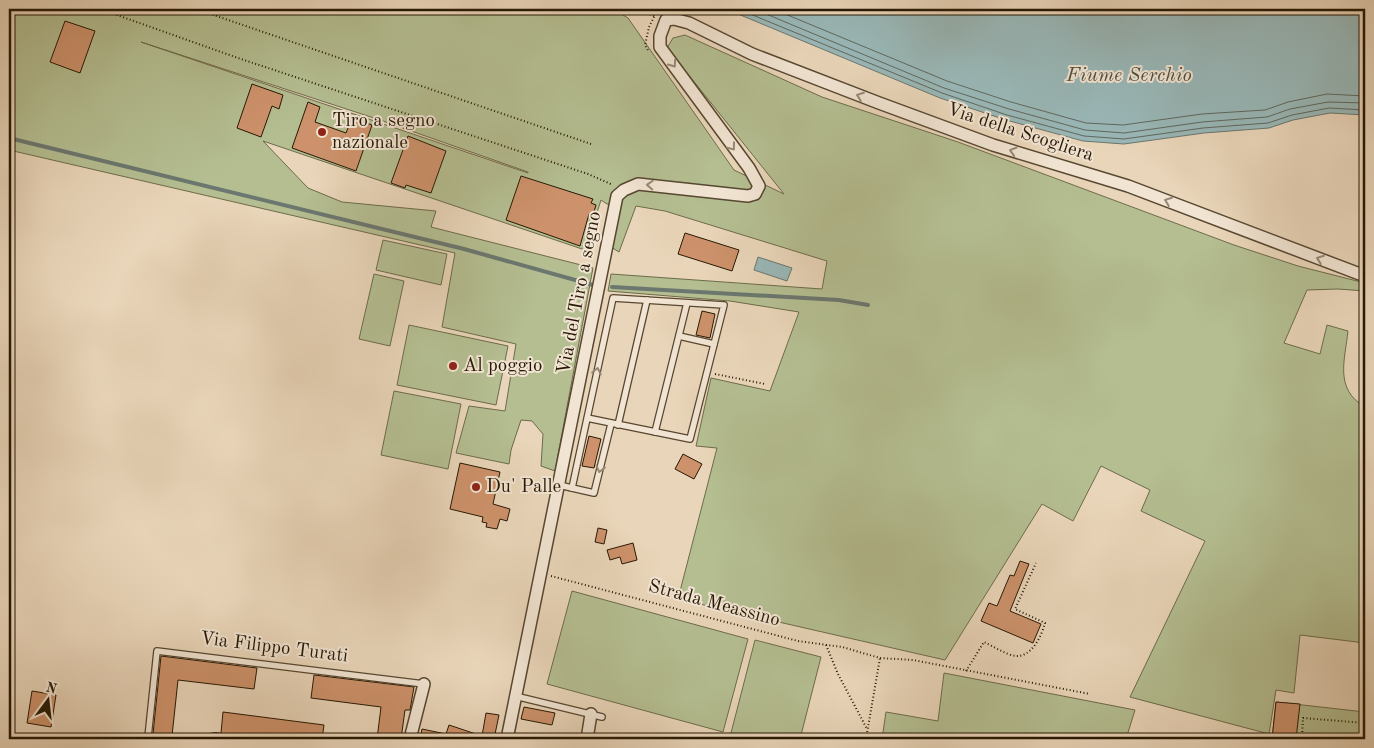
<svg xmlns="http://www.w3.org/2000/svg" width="1374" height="748" viewBox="0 0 1374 748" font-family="'Old Standard TT',serif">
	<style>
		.green { fill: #b4be91; stroke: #6d6b4a; fill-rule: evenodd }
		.water { fill: #99b7b7; stroke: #6b776f }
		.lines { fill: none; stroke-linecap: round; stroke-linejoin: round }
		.shore { stroke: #60685e; stroke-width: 1 }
		.stream { stroke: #6b776f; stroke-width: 4 }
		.building { fill: #cd926b; stroke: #261804 }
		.lane-casing { stroke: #574731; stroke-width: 8 }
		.street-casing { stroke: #574731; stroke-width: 14 }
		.path { stroke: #261804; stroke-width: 2; stroke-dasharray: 1 2.5; stroke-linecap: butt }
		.lane { stroke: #f1e4d2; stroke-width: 5.5 }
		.street { stroke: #f1e4d2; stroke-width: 11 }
		.path-bridge { stroke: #261804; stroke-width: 2; stroke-dasharray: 1 2.5; stroke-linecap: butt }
		.oneway { stroke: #968875 }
		.poi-dot { fill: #8f2418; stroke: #f1e4d2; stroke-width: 2 }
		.labels { text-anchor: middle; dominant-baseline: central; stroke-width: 4; stroke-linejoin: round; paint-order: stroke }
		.poi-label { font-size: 19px; fill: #261804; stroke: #f1e4d2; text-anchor: start }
		.street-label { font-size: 19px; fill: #261804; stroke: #f1e4d2 }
		.water-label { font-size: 20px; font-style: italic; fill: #4e5043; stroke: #f1e4d2 }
	</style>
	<rect width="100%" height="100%" fill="#e9d5b9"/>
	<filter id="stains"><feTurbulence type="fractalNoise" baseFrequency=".004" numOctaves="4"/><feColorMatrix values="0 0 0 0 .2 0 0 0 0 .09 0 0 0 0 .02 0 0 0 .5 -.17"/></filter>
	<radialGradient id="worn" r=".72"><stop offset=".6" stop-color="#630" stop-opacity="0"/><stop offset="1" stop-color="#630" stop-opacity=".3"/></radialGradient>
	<g class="green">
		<path d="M9,9h604l15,9 106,152 50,24 -117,-146 6,-10 12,-3 137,62 136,45 276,103 64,21 67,17v8l-27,-2 -31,1 -23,53 36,11 7,-29 21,6c-3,29 -14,58 17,76v236l-65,-8 -6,58 -18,-3 -7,44 -139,-37 75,-156 -64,-30 9,-21 -49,-24 -28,55 -31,-17 -97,156 -267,-61 39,-151 -21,-2 15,-68 59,13 29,-79 -69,-11 -122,-10 3,-17 211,15 5,-28 -162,-50 -29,-5 -17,46 -8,-5 10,-42 -14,-1 -6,-4 -16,50 -322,-109 45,47 34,14 94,9 -5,16 162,41 -38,203 -14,-5 2,-32 -11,-13 -11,-1 -10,30 -2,14 -53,-11 13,-47 36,5 11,-67 -74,-17 13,-74 -446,-103zM141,42l236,77 151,53v1z"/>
		<polygon points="383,240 447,254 441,285 376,270"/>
		<polygon points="374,274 404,281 390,346 359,339"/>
		<polygon points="409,325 508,346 496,405 397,385"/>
		<polygon points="394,391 461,404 448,469 381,455"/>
		<polygon points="572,591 748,639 723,732 547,684"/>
		<polygon points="755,640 821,657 800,739 756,739 731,733"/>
		<polygon points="944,673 1135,710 1126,739 882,739 886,712 938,721"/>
		<polygon points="1276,702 1365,712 1365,739 1272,739"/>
	</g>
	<g class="water">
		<polygon points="726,9 1365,9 1365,115 1330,113 1293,120 1269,128 1204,133 1124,144 1083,141 1006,120 940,98"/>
		<polygon points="758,257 792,268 787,281 754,270"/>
	</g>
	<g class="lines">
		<g class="shore">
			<polyline points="738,9 942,93 1007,115 1084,136 1124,139 1203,128 1268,123 1292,115 1329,108 1365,110"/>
			<polyline points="754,9 944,88 1009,109 1085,130 1124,133 1202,122 1267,117 1290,109 1328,102 1365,103"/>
			<polyline points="773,9 947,81 1011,102 1086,123 1123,125 1202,114 1265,110 1288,102 1327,94 1365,96"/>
		</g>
		<g class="stream">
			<polyline points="9,138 464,249 593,285"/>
			<polyline points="612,287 839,300 868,305"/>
		</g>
	</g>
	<g class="building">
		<polygon points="65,21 95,31 80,73 50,62"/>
		<polygon points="252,84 283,95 279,109 272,106 261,137 237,128"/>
		<polygon points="308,102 320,107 315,122 346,133 352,118 372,125 356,171 292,148"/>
		<polygon points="408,136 446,151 431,193 406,185 405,188 391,183"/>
		<polygon points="521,176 593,199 591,203 596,205 593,215 589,214 580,246 506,220"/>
		<polygon points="685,233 739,250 732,271 678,254"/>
		<polygon points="702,311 715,314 710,338 696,335"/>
		<polygon points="589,436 601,439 594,468 582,466"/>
		<polygon points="683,454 702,464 694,479 675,469"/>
		<polygon points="460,463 500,472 493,504 510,509 507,521 500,519 497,529 486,527 487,523 482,522 483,517 450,509"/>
		<polygon points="598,528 607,530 604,544 595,542"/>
		<polygon points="633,543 637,560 622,564 620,557 610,560 607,550"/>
		<polygon points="1020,561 1029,564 1010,611 1041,624 1033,643 981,621 989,603 997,606 1010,575 1014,576"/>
		<polygon points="161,656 257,668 254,689 178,680 172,736 153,734"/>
		<polygon points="314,675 414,687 410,710 405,710 401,739 377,739 381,707 311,698"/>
		<polygon points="32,691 56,695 51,727 27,723"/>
		<polygon points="1276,702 1300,704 1296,739 1272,739"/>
		<polygon points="524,707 555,713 552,725 521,719"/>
		<polygon points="223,712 324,725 322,739 224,737 221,733"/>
		<polygon points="486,713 499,715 494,739 420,739 422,729 446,734 449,725 482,736"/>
	</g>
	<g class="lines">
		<g class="lane-casing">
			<g id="lane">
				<polyline points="679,336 714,344"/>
				<polyline points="618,425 647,300"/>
				<polyline points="655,432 687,303"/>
				<polyline points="559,485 572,488 613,298 724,305 690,439 587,418"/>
				<polyline points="572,488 594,493 611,424"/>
				<polyline points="515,696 602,717"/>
				<polyline points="155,739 148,737 157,651 424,684"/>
			</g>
		</g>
		<g class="street-casing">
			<g id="street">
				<polyline points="214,739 217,739"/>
				<polyline points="410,739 424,684"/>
				<polyline points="507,739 617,196 624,190 638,184 748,196 755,194 759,186 749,168 660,47 660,36 666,20 674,19 689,23 752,54 879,103 993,145 1128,186 1365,276"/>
				<polyline points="587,739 591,714"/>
			</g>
		</g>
		<g class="path">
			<polyline points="100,9 238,58 588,174 613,185"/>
			<polyline points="196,9 591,144"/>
			<polyline points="637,9 656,17"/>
			<polyline points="648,50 645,45 649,27"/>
			<polyline points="715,374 765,384"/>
			<polyline points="551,576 798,641 842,647 880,658 913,660 1090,694"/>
			<polyline points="826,645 838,674 867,729"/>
			<path d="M966,671l18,-29c9,4 22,13 32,14 16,1 26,-21 29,-33l-30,-14 21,-46"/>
			<polyline points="866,739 880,658"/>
			<polyline points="1302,739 1303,718 1365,723"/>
		</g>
		<use href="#lane" class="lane"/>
		<use href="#street" class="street"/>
		<polyline class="path-bridge" points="649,27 658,9"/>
	</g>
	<defs><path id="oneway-chevron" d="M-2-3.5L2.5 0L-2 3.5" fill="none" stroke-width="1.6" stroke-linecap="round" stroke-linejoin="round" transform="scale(1.25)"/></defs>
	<g class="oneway">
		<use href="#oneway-chevron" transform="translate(673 64) rotate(55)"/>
		<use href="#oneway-chevron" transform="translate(860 96) rotate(-159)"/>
		<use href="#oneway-chevron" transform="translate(732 147) rotate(53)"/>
		<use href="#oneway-chevron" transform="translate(1013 151) rotate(-163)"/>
		<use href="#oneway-chevron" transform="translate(650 185) rotate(-177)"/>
		<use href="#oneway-chevron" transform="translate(1168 201) rotate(-159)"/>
		<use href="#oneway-chevron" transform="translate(1320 259) rotate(-159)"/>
		<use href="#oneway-chevron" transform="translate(597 371) rotate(-78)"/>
		<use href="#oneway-chevron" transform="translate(600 469) rotate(104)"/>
	</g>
	<g class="poi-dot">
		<circle cx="322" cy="132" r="5"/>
		<circle cx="453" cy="366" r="5"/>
		<circle cx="476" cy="487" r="5"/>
	</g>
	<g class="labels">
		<g class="poi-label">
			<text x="332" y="121">Tiro a segno<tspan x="332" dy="22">nazionale</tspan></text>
			<text x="463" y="366">Al poggio</text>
			<text x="486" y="487">Du' Palle</text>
		</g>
		<g class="street-label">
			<text transform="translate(1020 133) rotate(18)">Via della Scogliera</text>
			<text transform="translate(580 293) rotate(-79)">Via del Tiro a segno</text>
			<text transform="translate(714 604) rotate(15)">Strada Meassino</text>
			<text transform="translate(274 648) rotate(7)">Via Filippo Turati</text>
		</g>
		<g class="water-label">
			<text x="1129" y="76">Fiume Serchio</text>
		</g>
	</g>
	<rect width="1374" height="748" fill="none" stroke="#e9d5b9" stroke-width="30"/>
	<rect x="10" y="10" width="1354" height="728" fill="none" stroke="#261804" stroke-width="2.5"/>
	<rect x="15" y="15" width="1344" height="718" fill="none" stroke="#261804"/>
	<g transform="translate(48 700) rotate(15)" stroke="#f1e4d2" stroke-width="4" paint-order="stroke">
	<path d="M0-4L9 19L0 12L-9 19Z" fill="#261804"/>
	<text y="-8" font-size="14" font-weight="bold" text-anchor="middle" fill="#261804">N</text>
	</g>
	<rect width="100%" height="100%" filter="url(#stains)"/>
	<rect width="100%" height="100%" fill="url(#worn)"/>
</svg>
